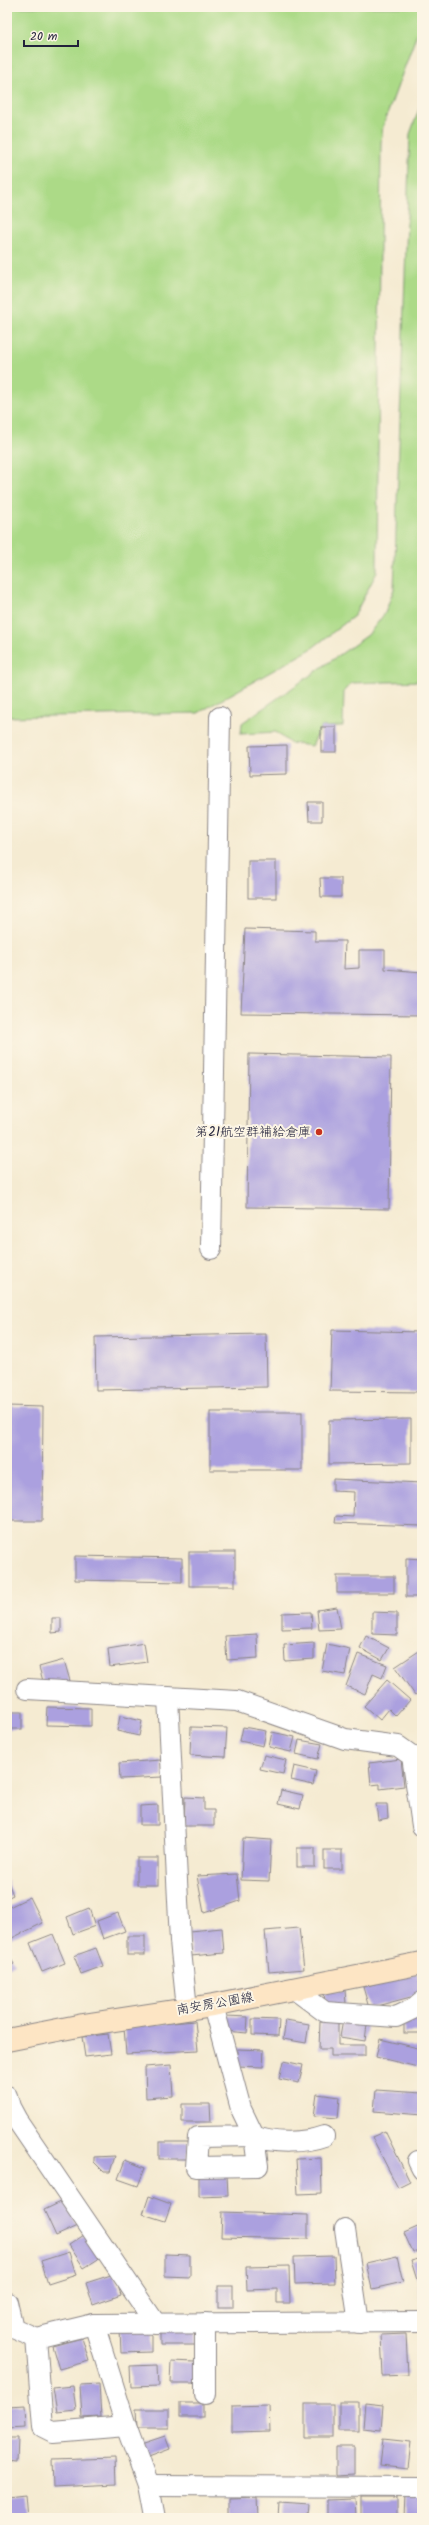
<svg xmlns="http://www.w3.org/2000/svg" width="429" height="2525" viewBox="0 0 429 2525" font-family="Kalam,'Klee One',sans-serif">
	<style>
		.green { fill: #acda87; stroke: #677e61 }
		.building { fill: #aba0df }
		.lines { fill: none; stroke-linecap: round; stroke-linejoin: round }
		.street-casing { stroke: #8c8686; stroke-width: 22 }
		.secondary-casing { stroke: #8c8686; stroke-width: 24 }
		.street { stroke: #fff; stroke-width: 20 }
		.secondary { stroke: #fde5c4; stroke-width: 22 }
		.poi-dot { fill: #c8321e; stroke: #fcf5e5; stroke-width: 1.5 }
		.labels { text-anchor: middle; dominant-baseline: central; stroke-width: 4; stroke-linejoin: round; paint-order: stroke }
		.poi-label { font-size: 13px; fill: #22223b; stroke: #fcf5e5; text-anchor: end }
		.street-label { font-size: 13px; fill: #22223b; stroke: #fcf5e5 }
	</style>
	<rect width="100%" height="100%" fill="#fcf5e5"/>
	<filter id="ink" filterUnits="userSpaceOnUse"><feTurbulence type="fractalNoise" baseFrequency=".025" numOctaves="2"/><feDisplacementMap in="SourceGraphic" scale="8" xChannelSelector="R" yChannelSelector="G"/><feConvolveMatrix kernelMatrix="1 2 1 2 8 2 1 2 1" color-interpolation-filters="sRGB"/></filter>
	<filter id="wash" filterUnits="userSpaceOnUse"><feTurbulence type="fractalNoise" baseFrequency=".012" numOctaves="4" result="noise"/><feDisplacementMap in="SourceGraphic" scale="16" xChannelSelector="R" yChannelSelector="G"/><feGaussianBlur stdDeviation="0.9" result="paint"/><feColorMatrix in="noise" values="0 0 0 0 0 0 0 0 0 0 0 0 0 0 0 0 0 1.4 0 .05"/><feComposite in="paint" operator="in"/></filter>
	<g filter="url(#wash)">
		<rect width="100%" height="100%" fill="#f5ebd2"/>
		<g class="green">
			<polygon points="7,7 422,7 422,20 383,126 381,142 377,572 354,616 311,649 198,713 7,717"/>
			<polygon points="422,101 422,681 351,683 344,691 343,726 321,727 312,746 290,743 276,732 241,734 242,723 368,635 385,613 394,589 410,134"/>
		</g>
		<g id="blocks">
			<g class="building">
				<rect x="321" y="727" width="15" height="25"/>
				<polygon points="287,745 287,774 250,775 249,746"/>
				<polygon points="308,802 322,802 322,821 309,821"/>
				<rect x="248" y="861" width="28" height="37"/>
				<polygon points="320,878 341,878 341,897 321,897"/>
				<polygon points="245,929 315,931 315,941 345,941 344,969 359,968 359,950 385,950 385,969 422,972 422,1015 241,1013"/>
				<polygon points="249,1054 391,1057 389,1209 247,1207"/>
				<polygon points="332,1330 422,1332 422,1392 330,1391"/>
				<polygon points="266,1334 267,1387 96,1390 95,1337"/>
				<polygon points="7,1406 43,1407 42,1521 7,1521"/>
				<rect x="210" y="1412" width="92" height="58"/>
				<polygon points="411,1419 411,1463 329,1464 329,1420"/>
				<polygon points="333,1479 422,1483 422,1526 335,1523 336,1516 353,1517 354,1492 333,1491"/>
				<rect x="189" y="1552" width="46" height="34"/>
				<polygon points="75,1556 182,1558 182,1582 75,1580"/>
				<polygon points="406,1558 422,1559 422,1597 406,1597"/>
				<rect x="337" y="1576" width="57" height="17"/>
				<polygon points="337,1607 341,1629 319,1630 317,1610"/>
				<polygon points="311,1612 312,1628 282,1629 282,1613"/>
				<polygon points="372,1612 397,1613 397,1635 372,1634"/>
				<polygon points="52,1618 61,1618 61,1632 52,1633"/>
				<polygon points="257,1634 258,1658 227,1660 225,1636"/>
				<polygon points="366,1636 389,1648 382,1660 360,1648"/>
				<polygon points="144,1643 147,1662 110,1667 108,1649"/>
				<polygon points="314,1643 314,1659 285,1661 284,1645"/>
				<polygon points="327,1644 350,1649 345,1675 322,1671"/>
				<polygon points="422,1649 422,1690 415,1695 395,1667"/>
				<polygon points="358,1654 387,1665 382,1678 373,1674 365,1694 346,1686"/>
				<polygon points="64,1660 70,1681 45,1688 39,1667"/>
				<polygon points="387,1680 410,1700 396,1716 389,1709 380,1720 364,1706"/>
				<polygon points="47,1707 91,1708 91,1726 46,1725"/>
				<rect x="7" y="1712" width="15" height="17"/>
				<polygon points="120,1716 142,1721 139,1736 117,1731"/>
				<polygon points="191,1727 227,1728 225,1757 190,1755"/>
				<polygon points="243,1727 266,1731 263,1746 240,1741"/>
				<polygon points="272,1732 295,1737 291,1752 269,1747"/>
				<polygon points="299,1740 322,1744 318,1759 296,1754"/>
				<polygon points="264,1755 286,1760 283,1774 260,1769"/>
				<polygon points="401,1759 404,1786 380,1789 380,1784 371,1785 369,1763"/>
				<polygon points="161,1760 162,1777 120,1779 119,1763"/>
				<polygon points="294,1766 316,1771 313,1785 291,1780"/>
				<polygon points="281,1790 303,1795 300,1809 278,1804"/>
				<polygon points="185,1797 204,1798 204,1810 214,1810 214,1826 184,1826"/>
				<polygon points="376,1804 387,1804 388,1818 378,1820"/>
				<polygon points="158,1805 158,1825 140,1825 140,1806"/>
				<polygon points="243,1838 271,1840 269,1881 241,1880"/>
				<rect x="297" y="1848" width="18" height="19"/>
				<rect x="324" y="1850" width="18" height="19"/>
				<rect x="137" y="1858" width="21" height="27"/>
				<polygon points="237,1874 240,1901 204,1913 197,1876"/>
				<polygon points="7,1880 13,1895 7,1898"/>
				<polygon points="30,1897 43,1923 10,1939 7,1932 7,1908"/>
				<polygon points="89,1908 95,1926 73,1934 67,1917"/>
				<polygon points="118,1913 125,1931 103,1939 97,1921"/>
				<polygon points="222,1928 224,1953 191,1956 189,1931"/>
				<polygon points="299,1928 304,1969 269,1972 265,1931"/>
				<polygon points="53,1934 65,1963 42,1972 30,1943"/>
				<rect x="127" y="1936" width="18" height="19"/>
				<polygon points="96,1948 103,1966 81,1974 74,1956"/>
				<polygon points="7,1952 14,1964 7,1968"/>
				<polygon points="417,1973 422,1994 369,2008 363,1987"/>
				<polygon points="345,1990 346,2004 325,2005 324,1991"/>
				<polygon points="226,2016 248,2017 247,2033 225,2031"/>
				<rect x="404" y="2018" width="18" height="15"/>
				<polygon points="252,2019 279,2020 278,2036 252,2035"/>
				<polygon points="286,2020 309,2024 306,2043 283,2039"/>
				<polygon points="343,2020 367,2024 365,2041 340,2037"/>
				<polygon points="195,2021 198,2050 126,2054 124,2027"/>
				<polygon points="320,2022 338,2022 338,2045 365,2045 365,2056 331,2056 331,2049 319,2049"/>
				<polygon points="108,2034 111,2054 85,2057 82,2037"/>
				<polygon points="380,2039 422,2049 422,2068 376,2057"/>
				<polygon points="237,2049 264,2050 263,2067 237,2066"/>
				<polygon points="283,2061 303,2065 299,2083 279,2079"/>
				<polygon points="171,2065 173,2096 146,2098 145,2067"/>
				<polygon points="376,2090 422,2093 422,2115 374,2111"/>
				<polygon points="317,2094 340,2097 338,2118 314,2116"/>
				<polygon points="182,2104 210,2104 211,2122 182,2122"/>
				<polygon points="385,2131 410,2182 398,2188 372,2137"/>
				<rect x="159" y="2142" width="29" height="17"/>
				<polygon points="115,2156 110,2172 104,2172 94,2162 94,2157"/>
				<polygon points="321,2158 322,2193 298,2194 296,2159"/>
				<polygon points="125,2160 145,2168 138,2186 118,2179"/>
				<polygon points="227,2175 228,2196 199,2197 199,2176"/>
				<polygon points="149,2196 171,2204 165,2221 143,2214"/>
				<polygon points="65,2200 78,2226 56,2236 44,2210"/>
				<polygon points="222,2212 308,2215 308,2239 221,2237"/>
				<polygon points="422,2225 422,2249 413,2253 404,2233"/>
				<polygon points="87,2233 103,2256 84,2268 69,2245"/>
				<polygon points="69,2252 76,2275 48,2284 41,2261"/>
				<polygon points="165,2254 190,2255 190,2277 165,2276"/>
				<polygon points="334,2256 335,2283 295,2284 294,2257"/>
				<polygon points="397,2256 403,2282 372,2289 366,2263"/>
				<polygon points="422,2258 422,2278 417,2280 411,2261"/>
				<polygon points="289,2266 290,2303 277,2303 277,2289 247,2290 246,2267"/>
				<polygon points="114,2274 121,2295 93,2305 86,2283"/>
				<polygon points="422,2284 422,2298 421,2298 418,2285"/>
				<rect x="218" y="2286" width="15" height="22"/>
				<polygon points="151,2328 151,2352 121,2353 120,2329"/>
				<polygon points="194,2328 195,2345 160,2345 160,2329"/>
				<polygon points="406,2334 408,2375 383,2376 381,2335"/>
				<polygon points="82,2338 89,2361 59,2369 52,2346"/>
				<polygon points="171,2361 195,2362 195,2383 170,2383"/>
				<polygon points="158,2365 159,2386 131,2387 130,2366"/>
				<polygon points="99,2384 101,2417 82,2418 80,2385"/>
				<polygon points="73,2386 76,2410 57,2412 53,2388"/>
				<rect x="339" y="2402" width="19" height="29"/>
				<rect x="180" y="2403" width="23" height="14"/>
				<polygon points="365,2403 383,2405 381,2430 363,2428"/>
				<rect x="305" y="2404" width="28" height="33"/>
				<polygon points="25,2405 26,2427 7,2428 7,2406"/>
				<polygon points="269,2406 270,2431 232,2432 232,2407"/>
				<polygon points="136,2409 169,2409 169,2428 137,2428"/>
				<polygon points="165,2436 170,2449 146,2458 141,2444"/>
				<polygon points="7,2438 18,2438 17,2462 7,2461"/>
				<polygon points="383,2439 411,2442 408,2468 380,2465"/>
				<polygon points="336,2447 354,2447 354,2474 336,2475"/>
				<polygon points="115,2458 116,2484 53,2487 52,2460"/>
				<polygon points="405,2494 422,2495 422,2518 404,2518"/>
				<polygon points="25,2495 27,2518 7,2518 7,2497"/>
				<polygon points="257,2497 258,2518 229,2518 229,2498"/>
				<rect x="361" y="2498" width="36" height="20"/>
				<polygon points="355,2499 356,2518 327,2518 327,2500"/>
				<polygon points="280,2503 309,2505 308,2518 279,2518"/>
			</g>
		</g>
	</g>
	<g filter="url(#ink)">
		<use href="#blocks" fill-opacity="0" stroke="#8c8686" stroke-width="1"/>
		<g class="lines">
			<g class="street-casing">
				<g id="street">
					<polyline points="211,1249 220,717"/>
					<polyline points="27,1689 237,1701 345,1739 398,1746 412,1756 422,1826"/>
					<polyline points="168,1697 180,1941 187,2009"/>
					<polyline points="294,1989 325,2012 396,2017 415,2008 422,2002"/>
					<path d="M213,2005l28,104 13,27 4,30 -62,1 2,-30 56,-1c18,8 51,7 70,0"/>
					<polyline points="7,2096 10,2107 17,2120 156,2324"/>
					<polyline points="418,2161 422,2169"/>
					<polyline points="345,2229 359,2323"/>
					<polyline points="7,2302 13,2328 36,2338 94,2324 422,2322"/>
					<polyline points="205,2323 205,2394"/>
					<polyline points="94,2324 126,2426 148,2486 154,2518"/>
					<polyline points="36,2338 43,2427 53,2432 126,2426"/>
					<polyline points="148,2486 422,2487"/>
				</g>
			</g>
			<g class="secondary-casing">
				<polyline id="secondary" points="7,2040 83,2025 213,2005 422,1963"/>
			</g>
			<use href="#street" class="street"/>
			<use href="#secondary" class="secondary"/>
		</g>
	</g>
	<circle class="poi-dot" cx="319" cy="1132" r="4"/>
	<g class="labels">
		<g class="poi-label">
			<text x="311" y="1132">第21航空群補給倉庫</text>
		</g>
		<g class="street-label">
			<text transform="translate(215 2004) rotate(-10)">南安房公園線</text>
		</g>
	</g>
	<rect width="429" height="2525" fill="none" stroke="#fcf5e5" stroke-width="24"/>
	<path d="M24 40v6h54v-6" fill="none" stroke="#22223b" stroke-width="2"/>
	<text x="30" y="40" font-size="12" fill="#22223b" stroke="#fcf5e5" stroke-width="3" paint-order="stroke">20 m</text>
</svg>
